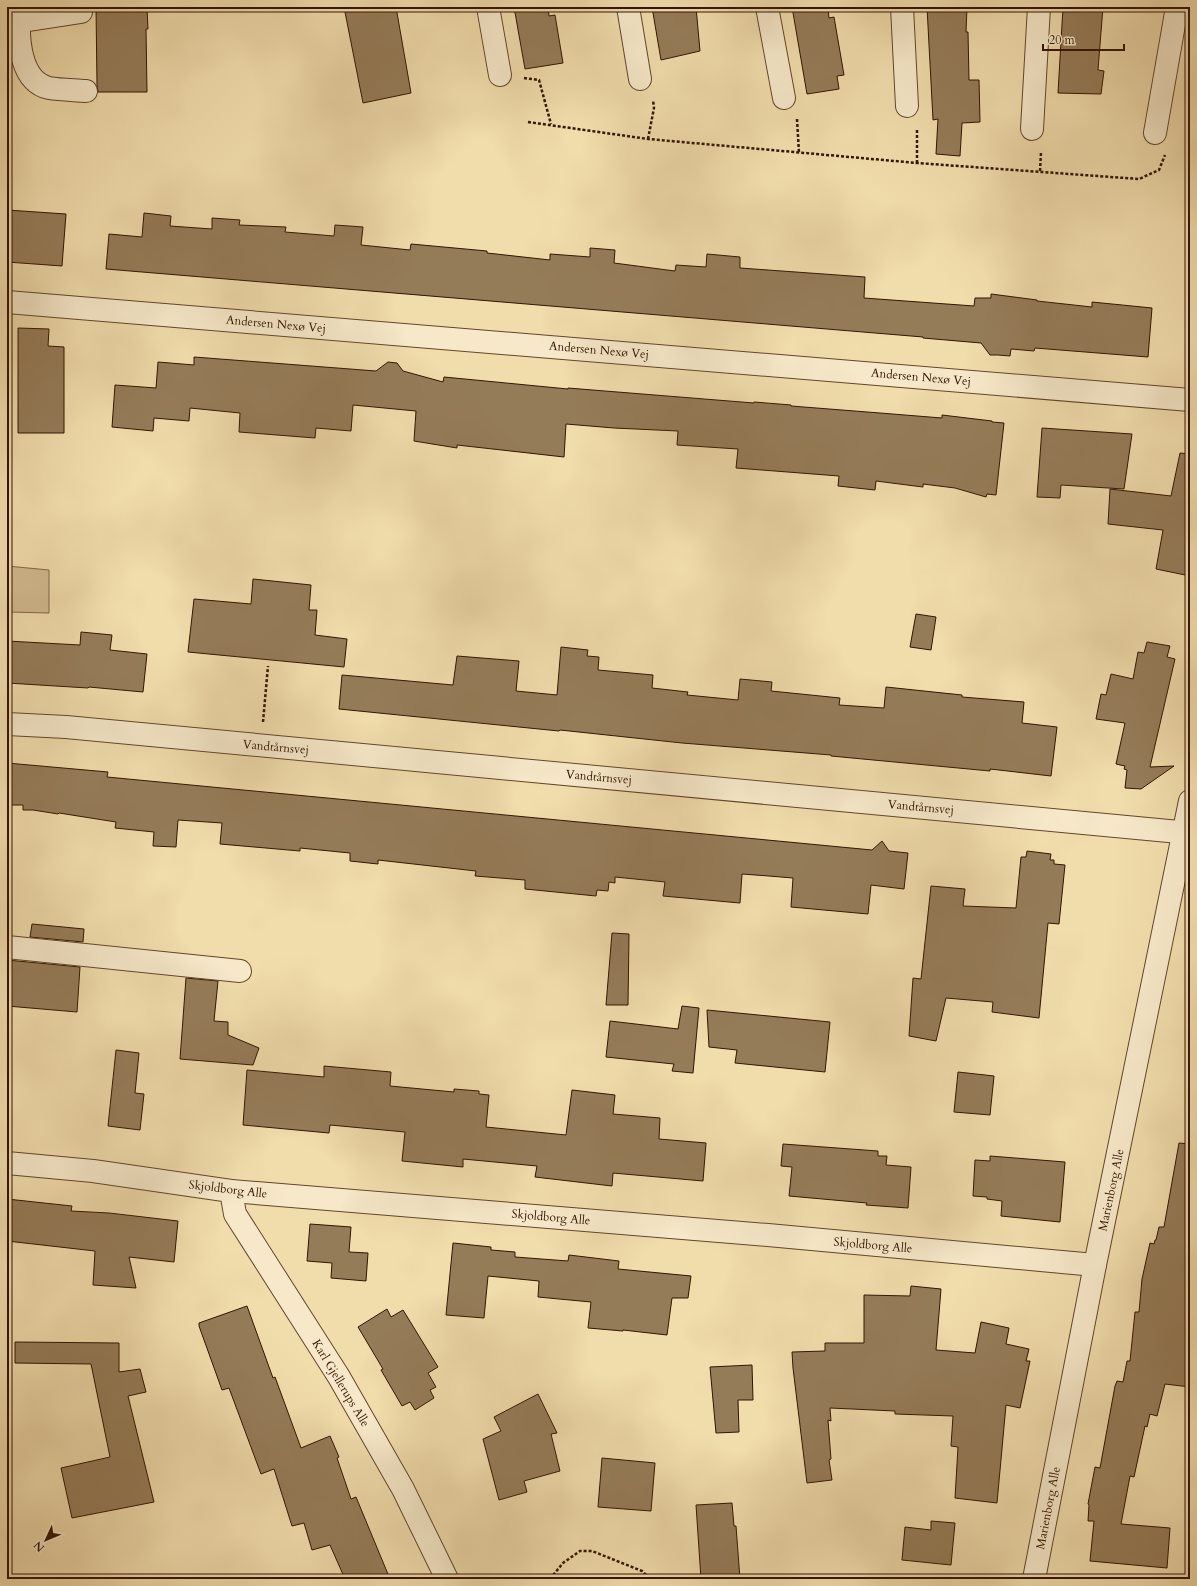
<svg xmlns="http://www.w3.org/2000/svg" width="1197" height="1586" viewBox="0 0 1197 1586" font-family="Cardo,serif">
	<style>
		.green { fill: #d1ba8f; stroke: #826748 }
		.building { fill: #957c59; stroke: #321400 }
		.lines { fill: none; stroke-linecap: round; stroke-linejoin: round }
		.minor-casing { stroke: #62462b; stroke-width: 24 }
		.path { stroke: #321400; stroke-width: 2.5; stroke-dasharray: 3 2; stroke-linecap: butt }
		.minor { stroke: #f6e8c9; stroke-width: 22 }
		.labels { text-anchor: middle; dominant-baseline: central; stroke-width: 4; stroke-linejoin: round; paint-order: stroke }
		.street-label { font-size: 12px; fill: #321400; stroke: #f6e8c9 }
	</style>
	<rect width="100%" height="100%" fill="#f1dcac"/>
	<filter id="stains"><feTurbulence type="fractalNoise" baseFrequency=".005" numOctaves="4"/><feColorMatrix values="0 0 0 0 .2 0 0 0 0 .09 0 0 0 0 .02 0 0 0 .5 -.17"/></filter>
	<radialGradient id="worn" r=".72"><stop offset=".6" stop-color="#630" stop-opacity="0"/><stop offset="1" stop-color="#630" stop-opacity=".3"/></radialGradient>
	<polygon class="green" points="7,566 49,570 49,613 8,612"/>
	<g class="building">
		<polygon points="96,7 147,7 148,29 146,29 147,92 98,92 97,85"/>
		<polygon points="344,7 396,7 411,93 363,103"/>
		<polygon points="514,7 548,7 549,16 555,15 563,63 525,69"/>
		<polygon points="652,7 696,7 700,51 661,60"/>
		<polygon points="792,7 828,7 829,18 834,17 844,75 837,76 839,89 807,94"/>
		<polygon points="927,7 967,7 966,32 968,32 969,80 979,80 980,122 962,123 960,156 936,154 938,119 933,120"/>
		<polygon points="1063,7 1103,7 1098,70 1104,71 1101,94 1058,93"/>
		<polygon points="7,210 66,214 62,266 7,262"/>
		<polygon points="144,213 171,216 170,226 212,229 212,218 240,220 239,225 286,227 285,232 334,236 335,225 363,227 361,245 410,250 411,244 487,251 487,253 550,260 550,254 590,257 590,248 615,250 614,263 675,271 676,265 706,267 707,254 740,257 740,268 865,277 864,298 974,306 975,298 991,298 991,294 1037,300 1037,301 1092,307 1092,302 1152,308 1148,357 1035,348 1034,351 1011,349 1010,356 998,355 990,355 981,343 923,338 923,337 106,269 109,234 142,237"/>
		<polygon points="18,328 49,329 48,346 64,347 64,433 18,433"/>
		<polygon points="194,357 376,371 388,362 397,363 403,371 443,382 444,377 568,389 568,388 605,391 754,403 754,402 791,405 791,406 880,413 942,418 942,415 992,421 992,422 1004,423 996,495 987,494 986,497 955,488 923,484 923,487 876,481 875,490 838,486 839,476 736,468 738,449 677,445 678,431 614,428 566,424 564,457 457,445 457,448 414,441 416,411 353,405 351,431 316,428 315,438 239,432 240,413 190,408 189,421 154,418 153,431 112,427 115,385 156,388 158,362 194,365"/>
		<polygon points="1042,428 1132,434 1124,489 1061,485 1060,498 1037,497"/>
		<polygon points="1180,453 1190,454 1190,576 1156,569 1163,530 1108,524 1110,489 1171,496"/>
		<polygon points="253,579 311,585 309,610 317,610 315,635 347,639 344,667 188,652 194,599 251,604"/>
		<polygon points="916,614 936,617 931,650 910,647"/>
		<polygon points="81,632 112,635 110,650 147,654 143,692 89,687 88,688 7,683 7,641 80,645"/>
		<polygon points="1147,642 1170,646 1167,657 1175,659 1150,767 1174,766 1141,789 1125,788 1127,770 1124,769 1125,766 1116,764 1125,723 1096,719 1101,694 1106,695 1111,674 1133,679 1138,652 1144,653"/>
		<polygon points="561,647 588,650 587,656 599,657 598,670 653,675 652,688 688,692 687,695 738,700 740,679 772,682 771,691 840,698 839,705 884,708 886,687 962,695 962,697 1024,702 1022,723 1057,727 1051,776 990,769 990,771 831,756 831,755 682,743 560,730 559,731 339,709 342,675 453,685 457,656 519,661 516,691 557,695"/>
		<polygon points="7,763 108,772 107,777 872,850 882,841 889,851 908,853 904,889 871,885 868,914 791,907 793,878 769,876 742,874 740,903 663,896 665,882 615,877 615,883 609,882 608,891 597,890 596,896 525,889 525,880 475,876 476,871 378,860 378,864 350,861 350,853 300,848 300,851 220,844 222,823 178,820 176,847 153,846 154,832 115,828 116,822 59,813 58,814 33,810 23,810 23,805 7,805"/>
		<polygon points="1027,851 1051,854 1050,860 1054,860 1054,864 1065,865 1059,924 1048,923 1039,1018 992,1012 993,1002 946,998 936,1041 909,1036 913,978 921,979 931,886 965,889 963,906 1016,908 1021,857 1026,857"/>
		<polygon points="32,924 84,929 83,942 30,937"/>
		<polygon points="612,933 629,934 628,1005 606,1005"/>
		<polygon points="7,960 80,967 77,1012 7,1006"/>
		<polygon points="186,978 218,981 214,1021 228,1022 228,1035 259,1048 253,1065 180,1059"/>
		<polygon points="682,1006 699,1008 693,1073 672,1071 674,1064 606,1057 610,1021 678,1029"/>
		<polygon points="707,1010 830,1022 825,1072 735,1063 737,1050 709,1047"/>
		<polygon points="116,1050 139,1053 135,1093 144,1094 140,1130 108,1126"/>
		<polygon points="324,1066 391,1072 390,1086 454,1092 454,1089 479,1091 479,1094 489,1095 486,1127 566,1135 572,1090 615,1095 613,1114 660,1118 659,1139 706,1143 703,1181 613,1173 612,1186 535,1177 537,1166 463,1159 463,1167 402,1161 405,1132 330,1125 329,1133 243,1125 247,1070 324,1077"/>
		<polygon points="958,1072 994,1076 990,1115 954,1112"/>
		<polygon points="1179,1143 1190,1144 1190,1387 1165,1384 1157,1416 1150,1414 1147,1427 1145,1426 1134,1477 1130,1476 1121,1524 1170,1528 1167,1568 1090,1561 1094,1521 1088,1521 1089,1505 1088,1504 1095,1467 1100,1468 1115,1386 1117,1381 1123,1382 1127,1361 1130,1361 1135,1312 1139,1312 1142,1279 1150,1243 1154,1244 1155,1240 1156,1240 1159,1227 1164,1227"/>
		<polygon points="783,1144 878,1151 878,1156 887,1156 886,1165 911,1167 908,1208 866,1205 867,1203 789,1196 792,1167 781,1166"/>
		<polygon points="990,1156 1065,1162 1060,1222 1001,1216 1002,1201 987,1199 987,1197 973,1196 975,1160 990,1161"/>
		<polygon points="7,1199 72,1206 71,1211 109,1213 178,1221 174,1262 129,1257 136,1288 93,1285 95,1251 7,1241"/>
		<polygon points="310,1224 351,1227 349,1252 368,1253 366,1281 331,1278 332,1263 307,1261"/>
		<polygon points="453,1243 491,1247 491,1250 515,1252 515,1257 568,1261 569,1255 619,1261 618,1269 691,1276 688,1298 672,1298 667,1335 623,1330 623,1331 588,1328 591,1302 538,1297 539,1281 488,1276 484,1318 446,1315"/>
		<polygon points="911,1286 941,1289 936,1350 975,1353 981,1322 1009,1328 1006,1344 1029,1349 1026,1361 1030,1361 1020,1408 1006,1405 997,1503 955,1498 958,1447 951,1446 953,1416 895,1414 895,1411 830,1408 831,1421 828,1420 831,1459 829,1460 832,1480 807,1483 793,1368 792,1352 825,1351 825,1343 864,1343 864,1295 910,1296"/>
		<polygon points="247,1306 273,1378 275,1377 301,1448 330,1436 339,1457 337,1458 351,1499 356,1497 390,1579 345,1579 330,1545 312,1550 304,1523 292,1526 274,1469 261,1474 229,1388 222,1390 199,1326 199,1323"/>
		<polygon points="387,1309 391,1317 403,1310 438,1367 428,1373 436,1387 430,1390 434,1398 415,1410 410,1402 402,1406 381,1370 383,1369 358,1327"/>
		<polygon points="15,1342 119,1343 119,1372 140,1369 146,1392 128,1396 154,1502 72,1518 61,1468 110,1457 91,1364 15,1363"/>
		<polygon points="752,1365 753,1400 738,1400 739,1432 716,1433 710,1367"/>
		<polygon points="538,1394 557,1433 551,1434 560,1471 524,1481 527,1492 499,1500 483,1439 501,1431 494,1417"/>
		<polygon points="602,1458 655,1463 651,1511 598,1507"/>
		<polygon points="732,1503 734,1526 736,1526 740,1579 701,1579 696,1505"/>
		<polygon points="931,1521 955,1523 951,1565 902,1560 905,1527 931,1530"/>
	</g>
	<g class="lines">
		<g class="minor-casing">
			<g id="minor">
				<polyline points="488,7 500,75"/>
				<polyline points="628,7 640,79"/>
				<polyline points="767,7 784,98"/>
				<polyline points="902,7 907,106"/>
				<path d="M81,12l-52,8 -10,-1c-1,22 2,63 30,69 12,2 25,2 37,3"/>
				<polyline points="1032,129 1039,7"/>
				<polyline points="1155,133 1177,7"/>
				<polyline points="7,302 1190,400"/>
				<polyline points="7,724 66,727 1190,833"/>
				<polyline points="7,947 240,971"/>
				<polyline points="7,1163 93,1171 231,1191 768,1235 1095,1265"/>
				<polyline points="231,1191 235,1214 339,1377 403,1489 447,1579"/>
				<polyline points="1034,1579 1095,1265 1190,801"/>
			</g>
		</g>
		<g class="path">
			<polyline points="524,78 539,80 551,124"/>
			<polyline points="797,119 799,153"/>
			<polyline points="528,122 648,139 917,163 1139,179 1159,170 1165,155"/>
			<polyline points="648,139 654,108 653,100"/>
			<polyline points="917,163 917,129"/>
			<polyline points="1040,171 1041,152"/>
			<polyline points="263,722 268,666"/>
			<polyline points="550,1579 563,1563 580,1551 592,1551 642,1571 650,1579"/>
		</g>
		<use href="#minor" class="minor"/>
	</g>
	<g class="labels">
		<g class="street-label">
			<text transform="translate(276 324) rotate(5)">Andersen Nexø Vej</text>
			<text transform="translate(599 350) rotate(5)">Andersen Nexø Vej</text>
			<text transform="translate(921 377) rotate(5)">Andersen Nexø Vej</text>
			<text transform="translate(276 747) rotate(5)">Vandtårnsvej</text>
			<text transform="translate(599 777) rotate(5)">Vandtårnsvej</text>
			<text transform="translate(921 807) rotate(5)">Vandtårnsvej</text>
			<text transform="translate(228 1189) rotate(7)">Skjoldborg Alle</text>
			<text transform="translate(1111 1190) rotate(-78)">Marienborg Alle</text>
			<text transform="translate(551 1217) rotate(5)">Skjoldborg Alle</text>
			<text transform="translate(873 1245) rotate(5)">Skjoldborg Alle</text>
			<text transform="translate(341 1383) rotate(59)">Karl Gjellerups Alle</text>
			<text transform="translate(1048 1508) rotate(-79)">Marienborg Alle</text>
		</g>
	</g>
	<rect width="1197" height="1586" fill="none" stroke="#f1dcac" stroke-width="24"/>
	<rect x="8" y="8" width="1181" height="1570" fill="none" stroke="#321400" stroke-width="2"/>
	<rect x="12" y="12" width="1173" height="1562" fill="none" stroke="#321400"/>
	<g transform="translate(46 1540) rotate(226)" stroke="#f6e8c9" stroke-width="3" paint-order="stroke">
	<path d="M0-3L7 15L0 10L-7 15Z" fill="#321400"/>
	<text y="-6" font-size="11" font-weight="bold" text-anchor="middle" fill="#321400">N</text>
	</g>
	<path d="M1043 44v6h81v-6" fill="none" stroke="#321400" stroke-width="2"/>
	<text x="1049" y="44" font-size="12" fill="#321400" stroke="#f6e8c9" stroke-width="3" paint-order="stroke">20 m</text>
	<rect width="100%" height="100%" filter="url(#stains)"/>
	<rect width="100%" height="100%" fill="url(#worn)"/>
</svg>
